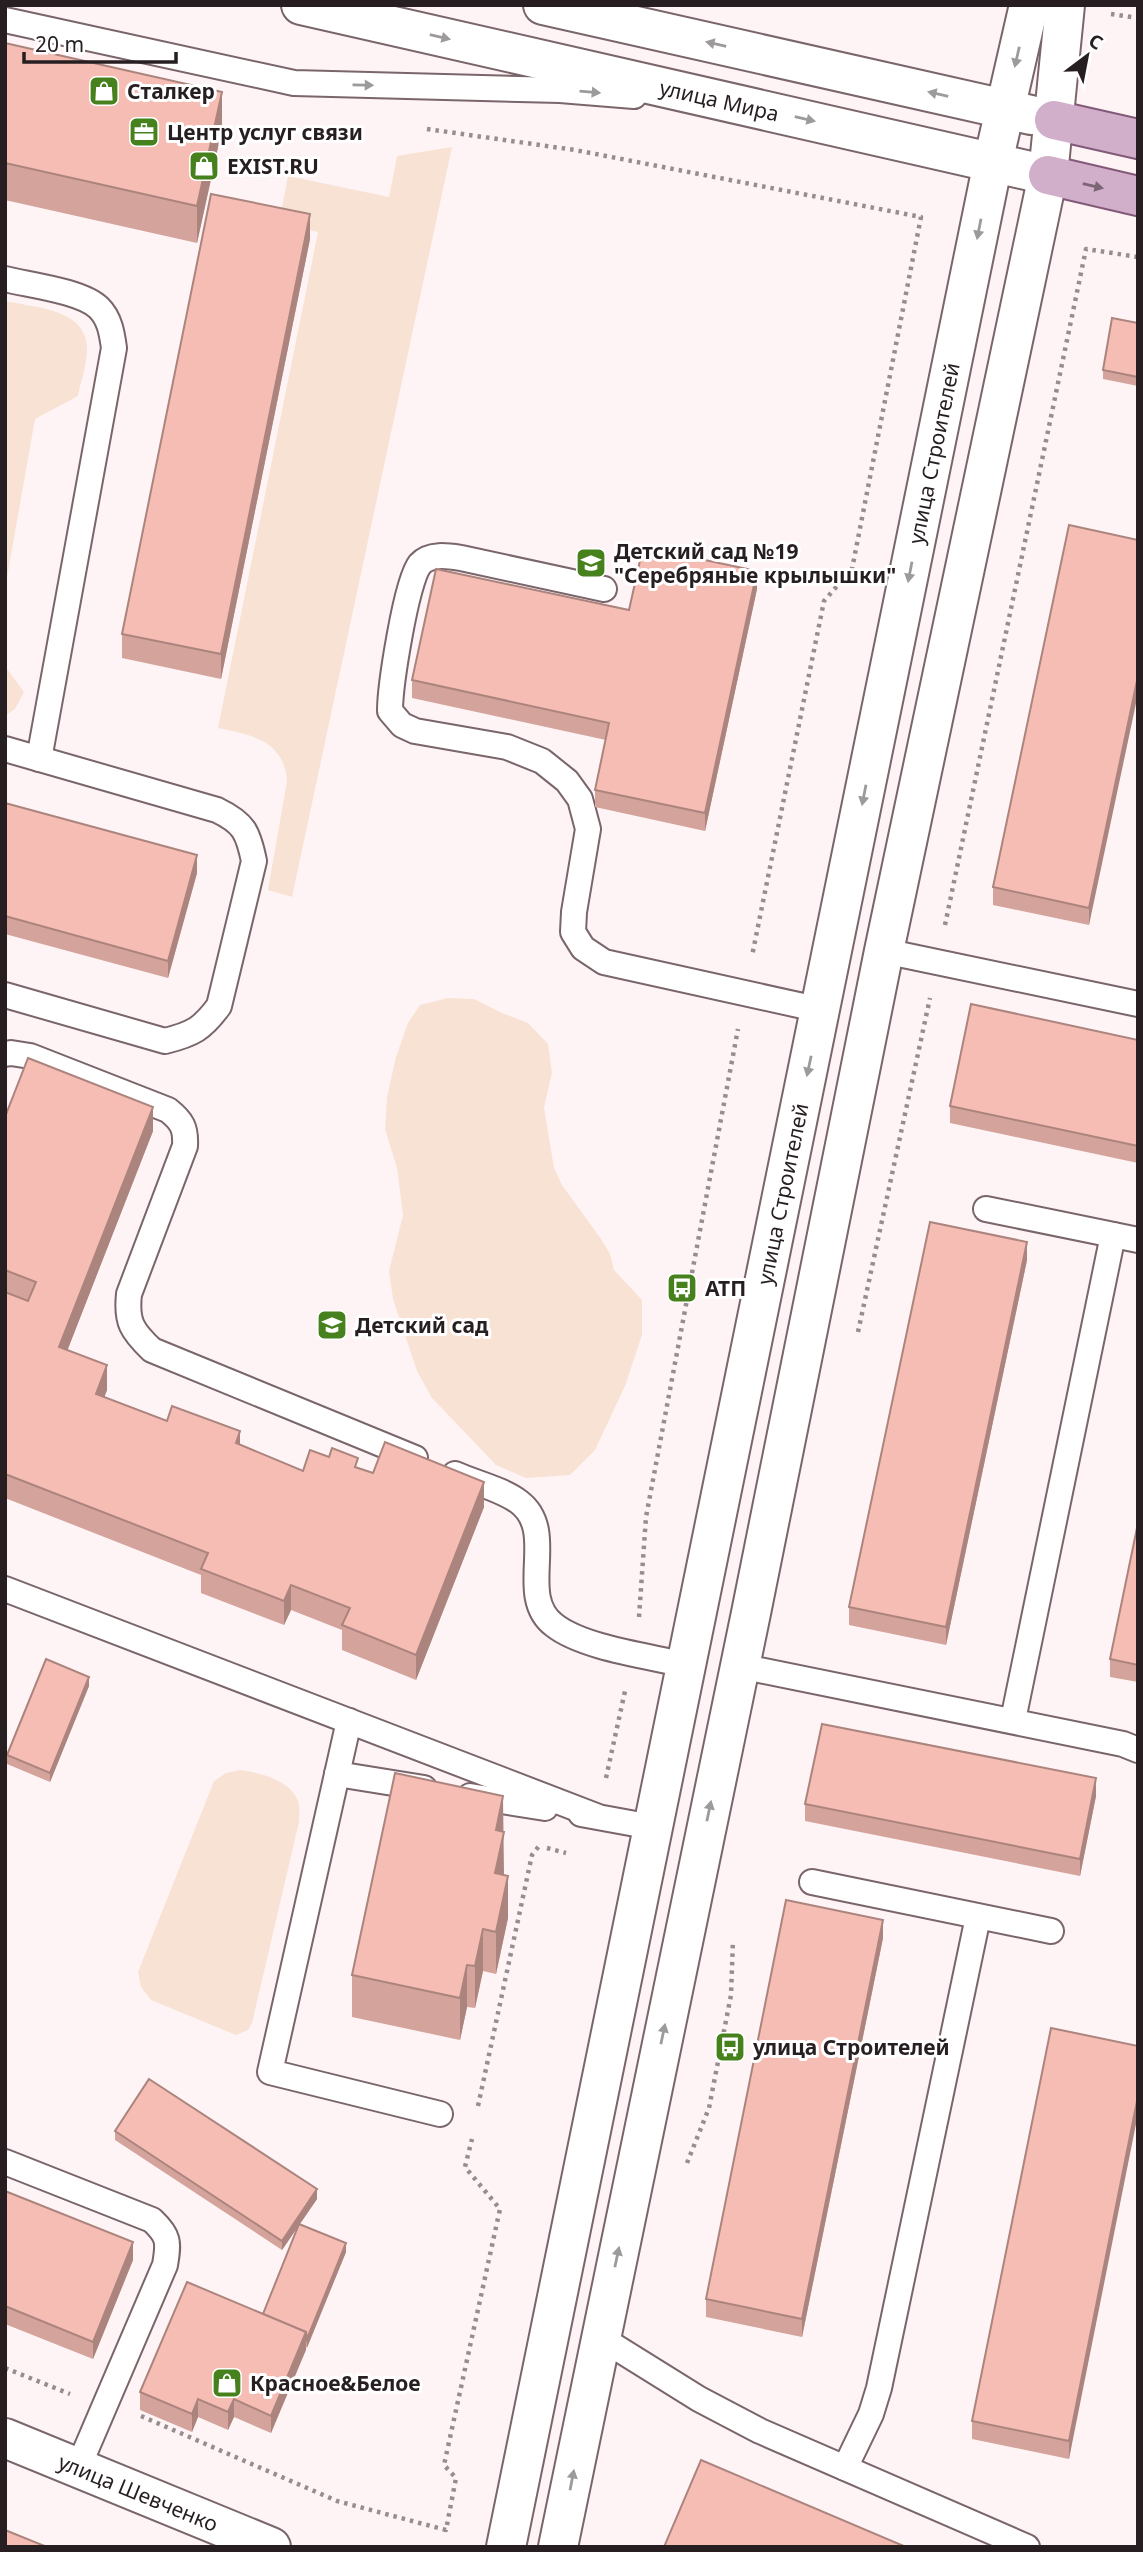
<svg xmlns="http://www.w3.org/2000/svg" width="1143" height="2552" viewBox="0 0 1143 2552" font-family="'Noto Sans',sans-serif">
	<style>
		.green { fill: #f8e2d4 }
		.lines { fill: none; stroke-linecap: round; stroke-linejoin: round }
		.service-casing { stroke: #79656a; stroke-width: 28 }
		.minor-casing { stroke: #79656a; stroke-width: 42 }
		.secondary-casing { stroke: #79656a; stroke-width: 42 }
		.primary-casing { stroke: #825977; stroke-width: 42 }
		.path { stroke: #968d8f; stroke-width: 4.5; stroke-dasharray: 3.5 5; stroke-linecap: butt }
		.service { stroke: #fff; stroke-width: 24 }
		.minor { stroke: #fff; stroke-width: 38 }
		.secondary { stroke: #fff; stroke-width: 38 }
		.primary { stroke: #d1afca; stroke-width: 38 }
		.wall { fill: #d4a39b }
		.shaded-wall { fill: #ac847e }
		.building { fill: #f6bdb4; stroke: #ac847e; stroke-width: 2 }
		.oneway { fill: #9d9a9b }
		.oneway2 { fill: #7c6675 }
		.labels { text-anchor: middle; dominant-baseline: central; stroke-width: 6; stroke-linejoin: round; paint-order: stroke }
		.poi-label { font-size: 21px; font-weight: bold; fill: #261e20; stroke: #fff; text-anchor: start }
		.street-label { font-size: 21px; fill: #261e20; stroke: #fff }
	</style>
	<rect width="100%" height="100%" fill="#fef4f6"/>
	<g class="green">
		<path d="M452,147l-160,750 -24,-7 19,-109c-3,-41 -36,-46 -69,-53l100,-496 -39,-9 9,-47 101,21 8,-41z"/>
		<path d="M5,301c26,6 74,7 81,39 4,17 -5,39 -8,56l-43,23 -30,170z"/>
		<polygon points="5,666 24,692 15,709 5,716"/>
		<polygon points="448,998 474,999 502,1013 528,1023 548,1044 552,1073 544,1107 554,1168 562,1185 601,1239 610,1254 614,1270 642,1300 642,1335 625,1386 595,1450 570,1475 526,1478 496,1465 432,1398 417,1371 393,1299 389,1271 403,1215 397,1168 385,1129 387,1097 396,1057 408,1023 420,1005"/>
		<path d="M240,1770c20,3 55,11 59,35 1,5 0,12 0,17l-47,201 -4,7 -12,5 -85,-35 -10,-13 -3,-15 76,-191 12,-8z"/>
	</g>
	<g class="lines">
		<g class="service-casing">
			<g id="service">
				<polyline points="5,20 294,83 560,90 634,96"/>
				<path d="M5,279c24,6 77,12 94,29 11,11 13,26 15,40l-75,411"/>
				<path d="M604,589l-143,-31c-13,-2 -31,-5 -41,6 -14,17 -30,123 -30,147l12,14 13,6 92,16 35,14 25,20 13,18 8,30 -14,83 -1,20 10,16 21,14 217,48"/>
				<path d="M5,749l212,61c27,13 31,22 37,51l-35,145c-17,23 -26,28 -54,35l-160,-46"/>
				<polyline points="884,951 1138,1004"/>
				<path d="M5,1054l6,-1 19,3 138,54c14,11 18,18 17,36l-56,148c-3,28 3,37 23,56l263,108"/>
				<polyline points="986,1209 1138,1240"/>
				<path d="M455,1474c20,9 47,15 64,28 40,30 -4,93 35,123 29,23 95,31 132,40"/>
				<polyline points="5,1589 596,1816"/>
				<polyline points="740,1666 1123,1744 1138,1750"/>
				<polyline points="1013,1720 1113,1235"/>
				<polyline points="349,1721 270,2072 440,2114"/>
				<polyline points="337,1774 424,1788"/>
				<polyline points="470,1796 545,1808"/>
				<polyline points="581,1814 652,1827"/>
				<polyline points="812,1882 1051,1931"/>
				<path d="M5,2162l147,58c17,16 17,22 13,45l-87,203"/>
				<polyline points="601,2338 699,2399 760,2431 1027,2547"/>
				<polyline points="845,2468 871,2414 879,2388 978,1917"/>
			</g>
		</g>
		<g class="minor-casing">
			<g id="minor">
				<path id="s1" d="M5,2438l266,109"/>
			</g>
		</g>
		<g class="secondary-casing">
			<g id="secondary">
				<path id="s2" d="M301,5l747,170"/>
				<polyline points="543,5 1031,115"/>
				<path id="s3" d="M506,2547l487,-2385 36,-157"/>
				<polyline points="558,2547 751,1613 884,951 1048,175 1065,5"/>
			</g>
		</g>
		<g class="primary-casing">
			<g id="primary">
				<polyline points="1054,120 1138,139"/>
				<polyline points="1048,175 1138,196"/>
			</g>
		</g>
		<g class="path">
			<polyline points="1111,14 1138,18"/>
			<polyline points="427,129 575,150 921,217 852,569 824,601 752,956"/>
			<polyline points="945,925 1086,249 1138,257"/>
			<polyline points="858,1332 930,998"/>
			<polyline points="639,1617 646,1517 738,1029"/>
			<polyline points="606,1778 625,1691"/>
			<polyline points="547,1848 566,1853"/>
			<polyline points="478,2106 532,1855 539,1846"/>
			<polyline points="687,2163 709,2108 731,1995 733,1940"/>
			<polyline points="5,2368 70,2394"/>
			<polyline points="141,2416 337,2501 446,2530 456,2478 444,2465 500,2209 465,2167 472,2139"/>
		</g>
		<use href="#service" class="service"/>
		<use href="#minor" class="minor"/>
		<use href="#secondary" class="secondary"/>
		<use href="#primary" class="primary"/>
	</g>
	<g class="wall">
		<polygon points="5,43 222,129 197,243 5,200"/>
		<polygon points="310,239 221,679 122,658 122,634"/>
		<polygon points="1138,323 1138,386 1103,379 1103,370"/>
		<polygon points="1138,540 1089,925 993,905 993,887"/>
		<polygon points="757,589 705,831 595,807 595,790 606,740 412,698 412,680 629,610"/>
		<polygon points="5,803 197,873 168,978 5,934"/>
		<polygon points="1138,1040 1138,1163 950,1123 950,1106"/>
		<polygon points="5,1117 153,1131 67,1350 107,1390 104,1397 167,1421 240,1444 303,1471 358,1468 484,1507 416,1680 342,1650 342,1630 291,1610 284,1625 201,1593 201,1575 5,1498"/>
		<polygon points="1027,1260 946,1645 849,1625 849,1607"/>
		<polygon points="1138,1523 1138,1682 1110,1677 1110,1659"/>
		<polygon points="89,1686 50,1782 7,1764 7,1755"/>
		<polygon points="503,1796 503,1875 508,1918 496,1974 483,1971 475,2008 467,2007 460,2040 352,2017 352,1975"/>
		<polygon points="1096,1796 1080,1876 805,1821 805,1804"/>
		<polygon points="883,1938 802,2337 706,2317 706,2299"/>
		<polygon points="1138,2046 1069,2459 972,2439 972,2421"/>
		<polygon points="115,2131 317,2199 300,2224 346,2252 271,2433 234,2417 228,2430 198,2417 192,2432 140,2410 140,2392 263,2314 299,2225 282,2250 115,2140"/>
		<polygon points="5,2191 133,2260 93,2359 5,2324"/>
	</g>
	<g class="shaded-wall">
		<polygon points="222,92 222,129 197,243 197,206"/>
		<polygon points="310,214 310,239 221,679 221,654"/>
		<polygon points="757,571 757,589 705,831 705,813"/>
		<polygon points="1138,676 1138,694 1089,925 1089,908"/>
		<polygon points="197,855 197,873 168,978 168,961"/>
		<polygon points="153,1107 153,1131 59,1372 59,1347"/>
		<polygon points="1027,1242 1027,1260 946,1645 946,1627"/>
		<polygon points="107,1365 107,1390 96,1419 96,1394"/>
		<polygon points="240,1431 240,1456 236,1443"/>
		<polygon points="484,1482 484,1507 416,1680 416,1655"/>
		<polygon points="291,1585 291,1610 284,1625 284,1601"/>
		<polygon points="89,1677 89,1686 50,1782 50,1773"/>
		<polygon points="1096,1778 1096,1796 1080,1876 1080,1859"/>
		<polygon points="503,1796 504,1874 495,1915 496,1830"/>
		<polygon points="508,1876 508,1918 496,1974 496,1932"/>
		<polygon points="883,1920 883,1938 802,2337 802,2319"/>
		<polygon points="483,1929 483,1971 475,2008 475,1966"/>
		<polygon points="467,1965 467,2007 460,2040 460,1998"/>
		<polygon points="1138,2096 1138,2114 1069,2459 1069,2441"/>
		<polygon points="317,2189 317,2199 282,2250 282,2241"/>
		<polygon points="133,2242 133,2260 93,2359 93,2342"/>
		<polygon points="346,2243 346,2252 307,2348 307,2339"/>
		<polygon points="306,2332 306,2350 271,2433 271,2416"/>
		<polygon points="198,2399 198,2417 192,2432 192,2414"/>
		<polygon points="234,2399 234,2417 228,2430 228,2412"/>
	</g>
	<g class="building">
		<polygon points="5,43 222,92 197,206 5,163"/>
		<polygon points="211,194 310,214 221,654 122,634"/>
		<polygon points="1112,318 1138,323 1138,377 1103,370"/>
		<polygon points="1069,525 1138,540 1138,676 1089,908 993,887"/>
		<polygon points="643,547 757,571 705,813 595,790 609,723 412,680 436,569 629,610"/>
		<polygon points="5,803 197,855 168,961 5,916"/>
		<polygon points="971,1004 1138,1040 1138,1146 950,1106"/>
		<polygon points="28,1058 153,1107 59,1347 107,1365 96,1394 167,1421 172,1406 240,1431 236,1443 303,1471 310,1450 329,1457 332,1448 358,1458 355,1467 373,1473 385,1442 484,1482 416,1655 342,1625 350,1608 291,1585 284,1601 201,1569 208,1553 5,1474 5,1292 28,1301 36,1282 5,1270 5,1117"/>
		<polygon points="930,1222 1027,1242 946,1627 849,1607"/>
		<polygon points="1138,1523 1138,1665 1110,1659"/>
		<polygon points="46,1659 89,1677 50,1773 7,1755"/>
		<polygon points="822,1724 1096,1778 1080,1859 805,1804"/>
		<polygon points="395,1773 503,1796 496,1830 504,1832 495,1873 508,1876 496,1932 483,1929 475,1966 467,1965 460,1998 352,1975"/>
		<polygon points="786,1900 883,1920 802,2319 706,2299"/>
		<polygon points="1051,2028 1138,2046 1138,2096 1069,2441 972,2421"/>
		<polygon points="149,2079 317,2189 282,2241 115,2131"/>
		<polygon points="5,2191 133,2242 93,2342 5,2306"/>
		<polygon points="299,2224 346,2243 307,2339 306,2332 263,2314"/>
		<polygon points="187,2282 306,2332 271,2416 234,2399 228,2412 198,2399 192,2414 140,2392"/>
		<polygon points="701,2460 906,2547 664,2547"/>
		<polygon points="5,2530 47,2547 5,2547"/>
	</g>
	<defs><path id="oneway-solid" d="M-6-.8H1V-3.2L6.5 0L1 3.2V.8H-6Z" transform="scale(1.75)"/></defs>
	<g class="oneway">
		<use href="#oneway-solid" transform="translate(440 37) rotate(13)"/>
		<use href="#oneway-solid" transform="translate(716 44) rotate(-167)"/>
		<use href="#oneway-solid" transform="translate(1017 57) rotate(103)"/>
		<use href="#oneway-solid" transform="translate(363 85) rotate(1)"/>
		<use href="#oneway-solid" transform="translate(590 92) rotate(5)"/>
		<use href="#oneway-solid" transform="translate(938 94) rotate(-167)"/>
		<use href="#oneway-solid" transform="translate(805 119) rotate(13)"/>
		<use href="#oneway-solid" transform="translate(979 229) rotate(101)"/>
		<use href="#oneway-solid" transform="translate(910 572) rotate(101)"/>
		<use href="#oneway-solid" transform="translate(864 795) rotate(101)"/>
		<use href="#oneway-solid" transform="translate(809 1066) rotate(102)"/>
		<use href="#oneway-solid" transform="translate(709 1811) rotate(-78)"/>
		<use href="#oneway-solid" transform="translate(663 2034) rotate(-78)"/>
		<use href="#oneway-solid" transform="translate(617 2257) rotate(-78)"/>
		<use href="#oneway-solid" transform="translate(572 2480) rotate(-79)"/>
	</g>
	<use class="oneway2" href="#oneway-solid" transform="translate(1093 186) rotate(13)"/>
	<defs>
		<g id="shop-square" transform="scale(1.575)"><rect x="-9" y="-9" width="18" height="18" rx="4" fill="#46811e" stroke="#fff"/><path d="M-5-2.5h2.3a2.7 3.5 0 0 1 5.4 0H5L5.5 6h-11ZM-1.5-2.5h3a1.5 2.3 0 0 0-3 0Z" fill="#fff"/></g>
		<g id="office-square" transform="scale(1.575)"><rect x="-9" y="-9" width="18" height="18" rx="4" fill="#46811e" stroke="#fff"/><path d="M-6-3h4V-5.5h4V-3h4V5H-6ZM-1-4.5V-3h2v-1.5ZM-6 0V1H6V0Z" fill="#fff"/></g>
		<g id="school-square" transform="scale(1.575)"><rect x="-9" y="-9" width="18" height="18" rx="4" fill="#46811e" stroke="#fff"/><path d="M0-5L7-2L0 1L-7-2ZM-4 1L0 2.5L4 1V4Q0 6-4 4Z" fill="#fff"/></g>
		<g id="bus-square" transform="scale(1.575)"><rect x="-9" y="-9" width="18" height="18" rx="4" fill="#46811e" stroke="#fff"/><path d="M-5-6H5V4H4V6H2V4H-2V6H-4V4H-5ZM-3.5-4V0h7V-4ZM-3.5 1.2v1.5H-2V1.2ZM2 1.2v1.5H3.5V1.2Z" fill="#fff"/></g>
	</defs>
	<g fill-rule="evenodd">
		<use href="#shop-square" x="104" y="91"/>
		<use href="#office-square" x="144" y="132"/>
		<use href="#shop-square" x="204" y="166"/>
		<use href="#school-square" x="591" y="563"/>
		<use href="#bus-square" x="682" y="1288"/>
		<use href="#school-square" x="332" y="1325"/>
		<use href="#bus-square" x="730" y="2047"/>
		<use href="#shop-square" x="227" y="2383"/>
	</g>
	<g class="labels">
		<g class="poi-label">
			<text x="127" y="91">Сталкер</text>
			<text x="167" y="132">Центр услуг связи</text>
			<text x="227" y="166">EXIST.RU</text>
			<text x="614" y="551">Детский сад №19<tspan x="614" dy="24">"Серебряные крылышки"</tspan></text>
			<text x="705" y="1288">АТП</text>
			<text x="355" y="1325">Детский сад</text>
			<text x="753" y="2047">улица Строителей</text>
			<text x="250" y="2383">Красное&amp;Белое</text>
		</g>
		<g class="street-label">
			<text stroke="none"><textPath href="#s2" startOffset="429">улица Мира</textPath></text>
			<text stroke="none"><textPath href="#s3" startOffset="2137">улица Строителей</textPath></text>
			<text stroke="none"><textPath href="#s3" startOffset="1381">улица Строителей</textPath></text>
			<text stroke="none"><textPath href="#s1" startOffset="144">улица Шевченко</textPath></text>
		</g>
	</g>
	<rect width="1143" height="2552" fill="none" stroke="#261e20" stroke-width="14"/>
	<g transform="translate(1087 56) rotate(32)" stroke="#ffffff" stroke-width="5" paint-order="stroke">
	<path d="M0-5L12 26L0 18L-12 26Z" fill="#261e20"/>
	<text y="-10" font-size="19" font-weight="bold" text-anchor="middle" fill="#261e20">С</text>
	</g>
	<path d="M24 52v10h152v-10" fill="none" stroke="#261e20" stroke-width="3.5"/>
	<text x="35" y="52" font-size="21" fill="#261e20" stroke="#ffffff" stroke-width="5" paint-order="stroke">20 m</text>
</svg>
